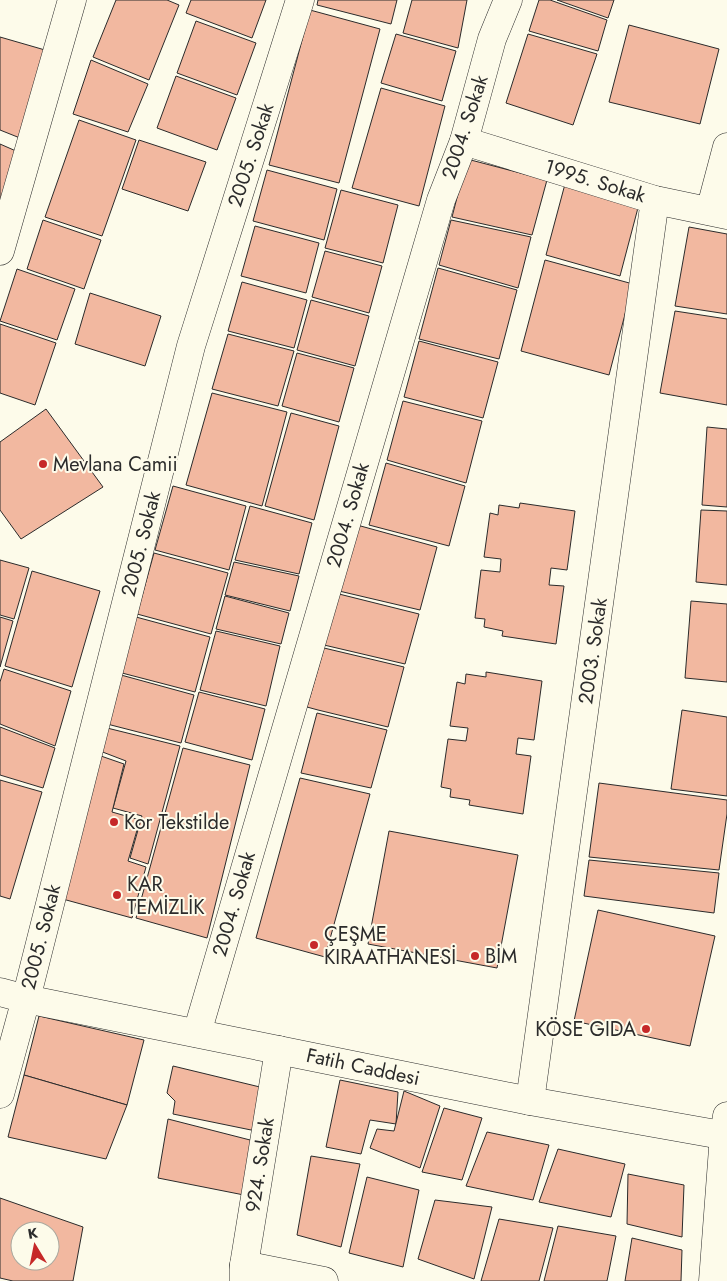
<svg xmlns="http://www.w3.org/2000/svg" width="727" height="1281" viewBox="0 0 727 1281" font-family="Jost,sans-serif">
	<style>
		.building { fill: #f2b8a0; stroke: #2b2b2b; fill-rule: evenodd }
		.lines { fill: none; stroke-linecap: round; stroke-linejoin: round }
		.minor-casing { stroke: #2b2b2b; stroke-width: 29 }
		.major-casing { stroke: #2b2b2b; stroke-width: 29 }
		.minor { stroke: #fdfbea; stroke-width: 28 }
		.major { stroke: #fdfbea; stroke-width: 28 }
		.poi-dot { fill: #c62828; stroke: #fdfbea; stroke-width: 2 }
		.labels { text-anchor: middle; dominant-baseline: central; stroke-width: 4; stroke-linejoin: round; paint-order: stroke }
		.street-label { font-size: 20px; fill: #2b2b2b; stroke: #fdfbea }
		.poi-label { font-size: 20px; fill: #2b2b2b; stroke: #fdfbea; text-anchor: start }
	</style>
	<rect width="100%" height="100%" fill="#fdfbea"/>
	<g class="building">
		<polygon points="116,0 167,0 179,5 149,80 93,57"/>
		<polygon points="191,0 266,0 252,38 186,13"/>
		<polygon points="318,0 397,0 391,24 317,5"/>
		<polygon points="412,0 467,0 458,48 403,33"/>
		<polygon points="539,0 550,0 607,20 598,51 529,31"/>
		<polygon points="557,0 614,0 608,18"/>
		<polygon points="310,10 380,29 339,183 269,165"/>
		<polygon points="196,21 256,43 237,95 177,73"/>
		<polygon points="629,25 719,49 700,124 609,102"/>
		<polygon points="396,34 456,51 442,101 381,83"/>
		<polygon points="528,34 597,54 573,125 506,103"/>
		<polygon points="0,37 45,50 20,138 0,130"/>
		<polygon points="91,60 148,84 128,132 73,114"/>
		<polygon points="176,76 236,98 217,150 157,128"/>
		<polygon points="381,88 445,106 419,206 352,188"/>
		<polygon points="79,120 136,140 102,236 45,217"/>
		<polygon points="139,140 206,162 188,211 122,189"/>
		<polygon points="0,144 16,151 0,205"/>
		<polygon points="467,159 547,180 532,235 452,217"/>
		<polygon points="267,170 337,189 324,240 253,221"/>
		<polygon points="565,184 639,204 620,276 546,255"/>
		<polygon points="341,190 398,205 383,263 325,248"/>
		<polygon points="43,220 101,240 84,289 27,269"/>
		<polygon points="451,220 531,237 518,288 439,265"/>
		<polygon points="255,226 319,243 306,293 241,276"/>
		<polygon points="689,227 727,234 727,314 675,306"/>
		<polygon points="325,251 382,266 369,313 312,297"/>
		<polygon points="545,260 633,284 609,375 521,351"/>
		<polygon points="438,268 517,290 499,359 419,339"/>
		<polygon points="17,269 75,289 57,340 0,321"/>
		<polygon points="242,282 307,300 294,348 228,331"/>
		<polygon points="90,293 161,316 145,366 75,344"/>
		<polygon points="311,300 369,316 355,366 297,350"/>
		<polygon points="675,311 727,319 727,405 660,393"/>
		<polygon points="0,324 56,343 35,405 0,393"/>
		<polygon points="228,334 294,351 278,406 212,389"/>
		<polygon points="419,341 498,362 483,418 404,397"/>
		<polygon points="297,353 354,368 339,422 282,406"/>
		<polygon points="212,393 287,412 262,506 186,485"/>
		<polygon points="403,401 482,421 466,483 387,460"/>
		<polygon points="46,409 103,487 21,539 0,510 0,442"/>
		<polygon points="291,413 339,426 314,520 265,506"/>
		<polygon points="707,427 727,429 727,507 702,505"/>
		<polygon points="386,463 465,486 449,546 369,525"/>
		<polygon points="173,486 246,506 229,570 155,550"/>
		<polygon points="520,503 575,511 567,570 551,568 549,585 564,586 556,644 502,636 503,631 484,627 485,619 475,618 481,570 500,572 501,559 484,557 490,513 498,515 499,505 519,508"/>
		<polygon points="250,506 312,523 299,574 235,560"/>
		<polygon points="701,510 727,511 727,585 696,582"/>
		<polygon points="357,525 437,547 420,610 339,591"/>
		<polygon points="154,553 228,573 211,634 137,614"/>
		<polygon points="0,560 29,568 14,619 0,615"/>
		<polygon points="234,562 299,576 290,611 225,595"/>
		<polygon points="32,571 100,591 72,687 5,666"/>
		<polygon points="339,594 419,614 405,664 324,645"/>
		<polygon points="225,596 289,613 281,644 216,629"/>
		<polygon points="691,601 727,604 727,682 685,678"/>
		<polygon points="0,617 13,621 0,667"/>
		<polygon points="136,617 210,637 195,692 122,673"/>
		<polygon points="216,631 280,646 266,706 200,690"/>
		<polygon points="324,648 404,667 388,727 318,710 307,707"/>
		<polygon points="4,669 71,691 55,746 0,724 0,682"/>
		<polygon points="486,672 542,681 534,740 518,738 516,754 531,756 523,814 469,805 470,800 450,797 451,789 441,787 448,739 466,741 468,728 450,726 457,682 465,684 466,674 486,677"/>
		<polygon points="121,675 194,695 181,743 107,724"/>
		<polygon points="199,692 265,709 252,760 185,742"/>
		<polygon points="682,710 727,717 727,796 671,789"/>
		<polygon points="317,713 387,730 371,788 301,773"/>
		<polygon points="0,727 55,748 43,788 0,775"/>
		<polygon points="107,728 180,746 148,864 130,858 142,816 113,808 126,761 100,751"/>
		<polygon points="183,748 250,765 207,938 136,918"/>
		<polygon points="98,755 124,764 112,812 140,820 128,861 146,867 132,918 59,898"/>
		<polygon points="300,778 370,794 325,957 256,938"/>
		<polygon points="0,780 42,792 10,899 0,896"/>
		<polygon points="599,783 727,800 727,814 719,870 589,857"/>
		<polygon points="389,831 518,855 497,968 368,944"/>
		<polygon points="589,860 719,873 714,913 584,896"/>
		<polygon points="598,910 715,936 690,1046 574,1021"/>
		<polygon points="39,1016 144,1040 127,1105 24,1075"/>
		<polygon points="173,1066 264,1088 256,1131 173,1114 175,1101 167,1093"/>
		<polygon points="24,1075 127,1105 106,1159 8,1137"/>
		<polygon points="340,1080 398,1092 396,1124 370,1120 361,1154 326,1147"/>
		<polygon points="404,1091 440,1106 420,1168 370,1148 377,1129 394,1131"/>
		<polygon points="444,1108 482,1118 462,1180 422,1172"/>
		<polygon points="168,1119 254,1141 244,1195 158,1178"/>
		<polygon points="487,1132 549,1145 533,1200 466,1186"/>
		<polygon points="558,1149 625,1164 611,1217 539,1202"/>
		<polygon points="311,1156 360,1164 341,1247 297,1235"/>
		<polygon points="628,1174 684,1185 682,1237 627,1224"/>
		<polygon points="367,1177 419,1190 403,1267 349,1253"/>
		<path d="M0,1198l83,29 -10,54h-60l-13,-3zM20,1231h30v30h-30z"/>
		<polygon points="435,1200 492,1207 474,1279 418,1259"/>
		<polygon points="499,1219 553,1228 539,1281 481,1281"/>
		<polygon points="558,1226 616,1236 607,1281 544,1281"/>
		<polygon points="632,1238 682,1250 681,1281 625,1281"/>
	</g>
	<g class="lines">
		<g class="minor-casing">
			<g id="minor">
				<polyline points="464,141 655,200 727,215"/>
				<polyline points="710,211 727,147"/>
				<polyline points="0,251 72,0"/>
				<polyline points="197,1033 441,200 464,141 492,39 508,0"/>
				<polyline points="0,1094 26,999 191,346 300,0"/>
				<polyline points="530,1101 655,200"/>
				<polyline points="244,1265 324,1281"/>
				<polyline points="244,1281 244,1265 279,1050"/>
				<polyline points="713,1281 724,1135 727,1116"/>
			</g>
		</g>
		<g class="major-casing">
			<polyline id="major" points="0,992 26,999 530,1101 727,1136"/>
		</g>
		<use href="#minor" class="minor"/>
		<use href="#major" class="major"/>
	</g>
	<g class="poi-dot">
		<circle cx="43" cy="464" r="5"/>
		<circle cx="114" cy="822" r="5"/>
		<circle cx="117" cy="895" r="5"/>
		<circle cx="314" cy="945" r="5"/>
		<circle cx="475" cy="956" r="5"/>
		<circle cx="646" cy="1029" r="5"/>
	</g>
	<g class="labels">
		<g class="street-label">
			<text transform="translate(465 127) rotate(-72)">2004. Sokak</text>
			<text transform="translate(251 155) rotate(-72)">2005. Sokak</text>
			<text transform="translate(595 181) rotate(17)">1995. Sokak</text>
			<text transform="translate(348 515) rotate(-74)">2004. Sokak</text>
			<text transform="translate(141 544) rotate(-76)">2005. Sokak</text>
			<text transform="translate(593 651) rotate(-82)">2003. Sokak</text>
			<text transform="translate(234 904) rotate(-74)">2004. Sokak</text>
			<text transform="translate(41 937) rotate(-76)">2005. Sokak</text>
			<text transform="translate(363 1067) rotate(12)">Fatih Caddesi</text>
			<text transform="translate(260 1165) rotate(-81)">924. Sokak</text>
		</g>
		<g class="poi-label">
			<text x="53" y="464">Mevlana Camii</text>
			<text x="124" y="822">Kor Tekstilde</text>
			<text x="127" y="884">KAR<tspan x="127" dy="23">TEMİZLİK</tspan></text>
			<text x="324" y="934">ÇEŞME<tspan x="324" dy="23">KIRAATHANESİ</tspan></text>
			<text x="485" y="956">BİM</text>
			<text x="636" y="1029" text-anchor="end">KÖSE GIDA</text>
		</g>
	</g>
	<g transform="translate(35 1246) rotate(350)"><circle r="24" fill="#fdfbea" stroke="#a9a89e"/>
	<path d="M0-4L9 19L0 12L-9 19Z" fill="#c62828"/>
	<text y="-8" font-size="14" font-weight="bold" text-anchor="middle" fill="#2b2b2b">K</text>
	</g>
</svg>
